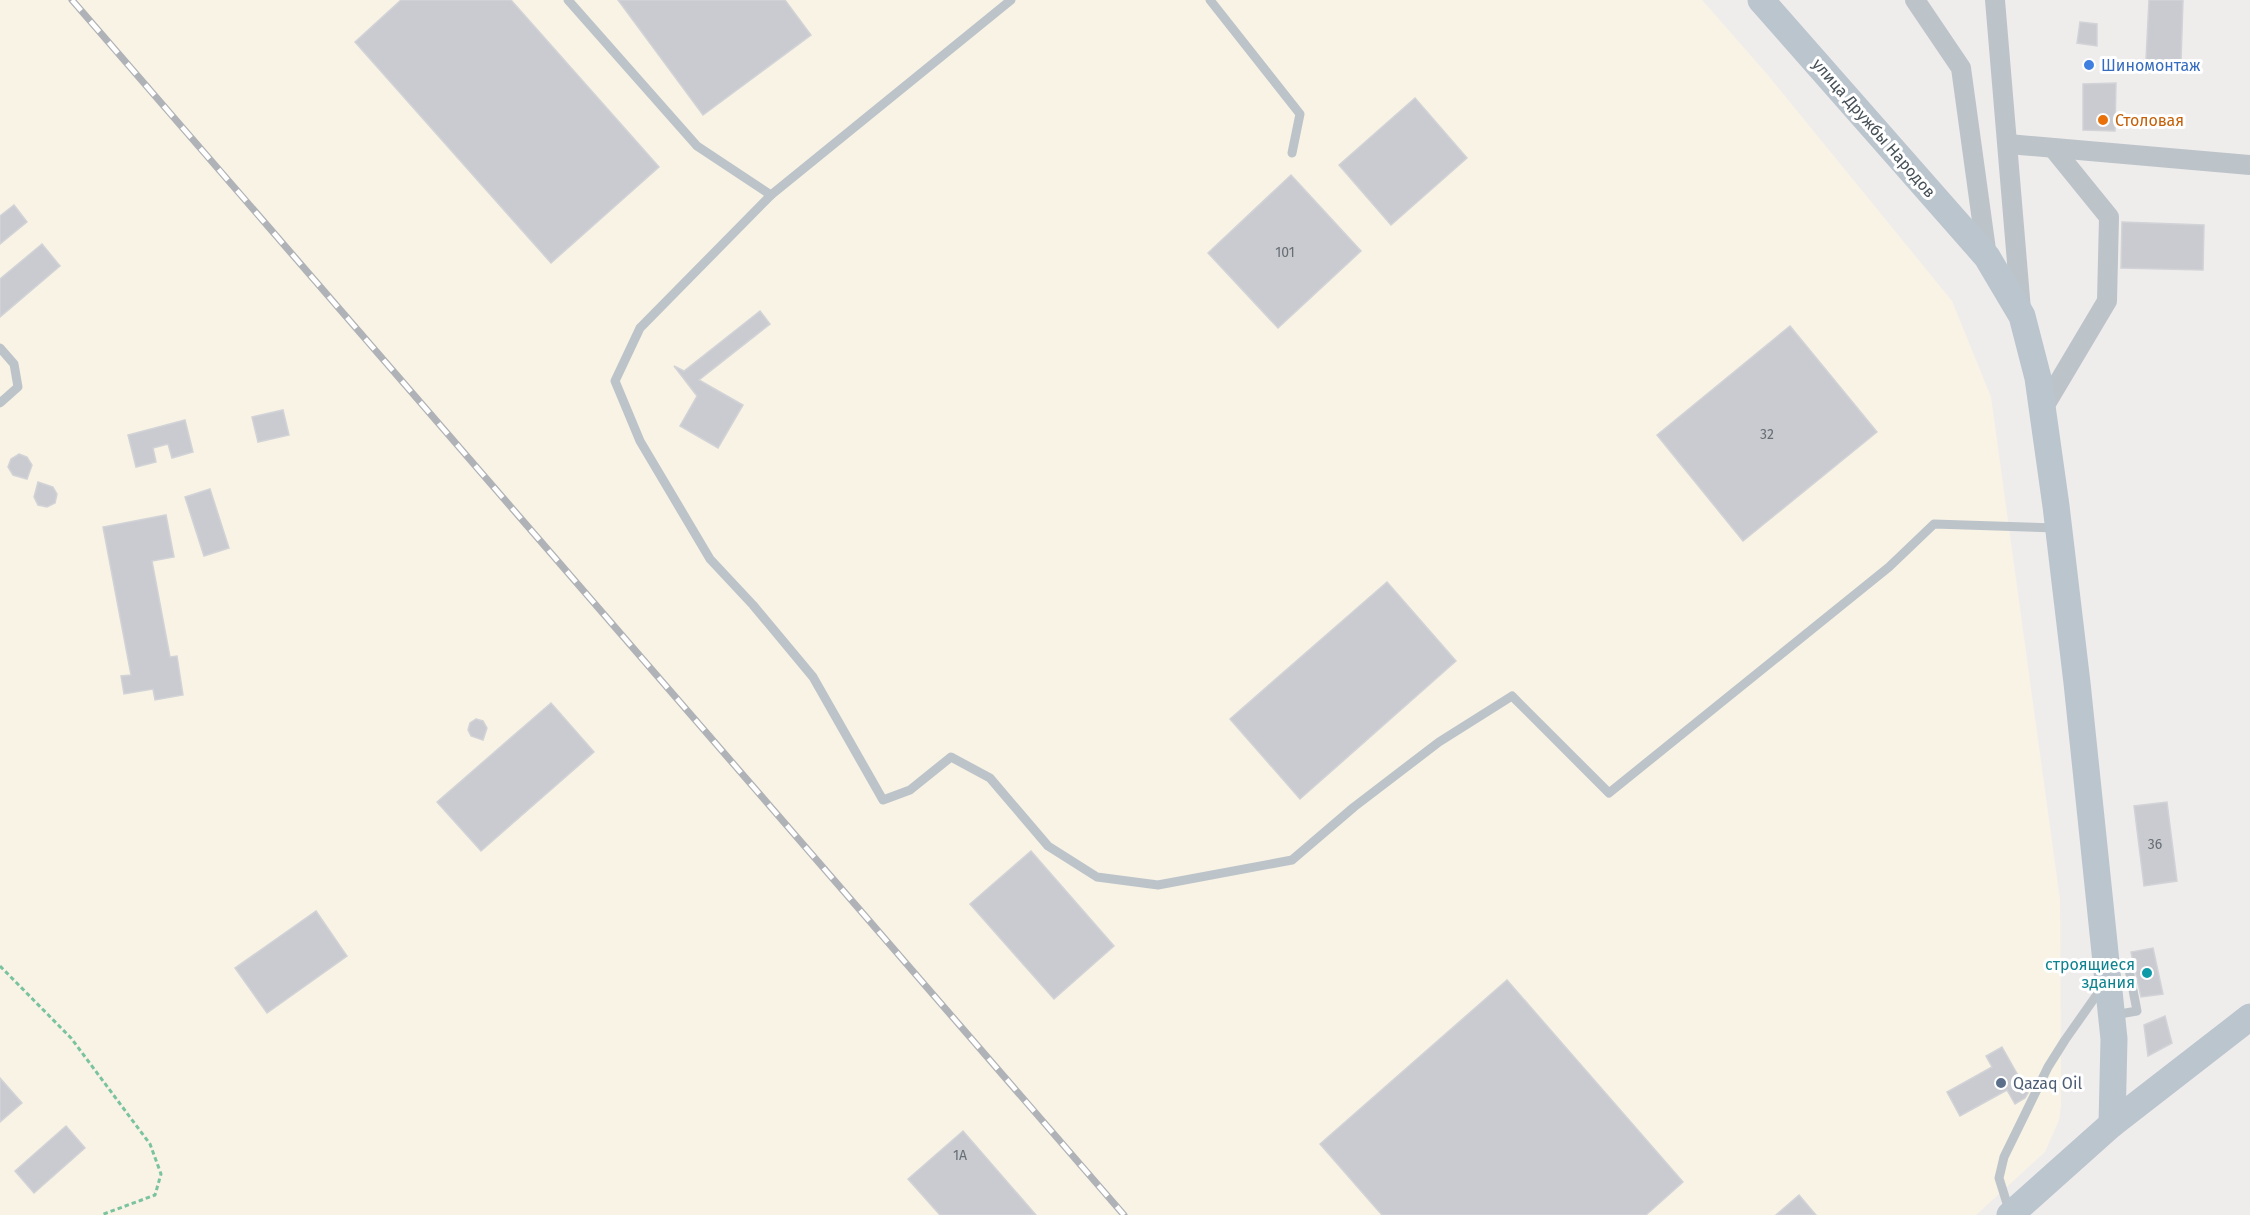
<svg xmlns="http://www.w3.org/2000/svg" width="2250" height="1215" viewBox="0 0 2250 1215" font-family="'Fira Sans',sans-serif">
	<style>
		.commercial { fill: #f9f3e6 }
		.building { fill: #cacbd0; stroke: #d1d3d7; stroke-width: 1.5 }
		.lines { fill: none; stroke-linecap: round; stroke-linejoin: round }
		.path { stroke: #7ac39e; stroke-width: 3; stroke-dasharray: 4.5 3; stroke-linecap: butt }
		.lane { stroke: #bcc4ca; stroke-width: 9 }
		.street { stroke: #bcc4ca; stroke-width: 20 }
		.secondary { stroke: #bbc5ce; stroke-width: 27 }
		.rail-casing { stroke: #afb2b6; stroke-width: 7 }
		.rail { stroke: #fff; stroke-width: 4.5; stroke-dasharray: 14; stroke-linecap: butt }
		.shop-dot { fill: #3f7fe0; stroke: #fff; stroke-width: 2 }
		.food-dot { fill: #e8710a; stroke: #fff; stroke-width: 2 }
		.culture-dot { fill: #0f9aa8; stroke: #fff; stroke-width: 2 }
		.service-dot { fill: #5c6f8a; stroke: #fff; stroke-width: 2 }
		.labels { text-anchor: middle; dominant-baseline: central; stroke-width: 6; stroke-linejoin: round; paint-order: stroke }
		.number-label { font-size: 14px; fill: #676f75 }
		.shop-label { font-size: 16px; fill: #366cbe; stroke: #fff; text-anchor: start }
		.food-label { font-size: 16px; fill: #c56008; stroke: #fff; text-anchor: start }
		.street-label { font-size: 16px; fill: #465057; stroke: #fff }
		.culture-label { font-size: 16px; fill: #0d838f; stroke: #fff; text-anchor: end }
		.service-label { font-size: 16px; fill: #4e5e75; stroke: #fff; text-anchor: start }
	</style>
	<rect width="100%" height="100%" fill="#efecec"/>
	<polygon class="commercial" points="0,0 1702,0 1767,74 1952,301 1991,397 2060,900 2061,1105 2059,1120 2045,1152 1976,1215 0,1215"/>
	<g class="building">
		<polygon points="401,0 511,0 659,167 551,263 355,42"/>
		<polygon points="618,0 785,0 811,35 703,115"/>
		<polygon points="2149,0 2183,0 2181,61 2146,60"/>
		<polygon points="2080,22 2097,24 2097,46 2077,43"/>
		<polygon points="2116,83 2115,131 2083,130 2083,84"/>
		<polygon points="1415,98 1467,158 1391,225 1339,165"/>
		<polygon points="1291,175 1361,251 1278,328 1208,253"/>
		<polygon points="14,205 27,222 0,244 0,216"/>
		<polygon points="2122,222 2204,225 2203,270 2121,268"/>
		<polygon points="42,244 60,266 0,317 0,279"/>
		<polygon points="760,311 770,324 699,380 743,405 718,448 680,426 697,396 674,366 684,371"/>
		<polygon points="1790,326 1877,432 1743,541 1657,435"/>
		<polygon points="283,410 289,435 258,442 252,417"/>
		<polygon points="185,420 193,452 172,458 168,444 153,448 156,462 136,467 128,435"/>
		<polygon points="19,454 27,457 32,465 27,479 13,475 8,467 11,459"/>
		<polygon points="38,482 53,487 57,494 55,503 47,507 38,505 34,497"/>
		<polygon points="210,489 229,548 204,556 185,497"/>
		<polygon points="166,515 174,557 152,561 170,657 177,656 183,695 155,700 153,689 124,694 121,676 131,675 103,527"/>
		<polygon points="1387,582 1456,661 1300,799 1230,719"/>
		<polygon points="551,703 594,752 481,851 437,802"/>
		<polygon points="476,719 483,721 487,728 483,740 471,736 468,730 470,723"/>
		<polygon points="2167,802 2177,881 2144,886 2134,806"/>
		<polygon points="1031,851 1114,946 1054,999 970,904"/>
		<polygon points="316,911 347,956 267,1013 235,968"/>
		<polygon points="2153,948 2163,994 2141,997 2131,952"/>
		<polygon points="1507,980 1683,1182 1646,1215 1382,1215 1320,1144"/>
		<polygon points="2165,1016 2172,1043 2148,1056 2144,1025"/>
		<polygon points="2002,1047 2028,1093 2025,1098 2015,1104 2007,1090 1960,1116 1947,1092 1992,1067 1986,1056"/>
		<polygon points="0,1078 22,1103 0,1122"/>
		<polygon points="66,1126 85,1148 34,1193 15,1171"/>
		<polygon points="963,1131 1036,1215 940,1215 908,1179"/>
		<polygon points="1799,1195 1816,1215 1776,1215"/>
	</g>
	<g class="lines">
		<polyline class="path" points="0,966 71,1038 150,1144 161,1174 155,1195 101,1215"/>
		<g class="lane">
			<polyline points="568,0 697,146 771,195 1011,0"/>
			<polyline points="1210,0 1300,114 1292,153"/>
			<polyline points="771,195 640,328 615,381 640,441 710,559 753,605 813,677 883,800 910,790 951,757 990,778 1048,846 1097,877 1158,885 1292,860 1354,807 1439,742 1512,696 1609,793 1889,567 1934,524 2057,528"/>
			<polyline points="0,348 14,364 18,387 0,403"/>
			<polyline points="2114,1015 2137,1011 2128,964"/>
			<polyline points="2009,1210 1999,1178 2004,1157 2048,1067 2065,1040 2103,986"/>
		</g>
		<g class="street">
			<polyline points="1915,0 1961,68 1987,257"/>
			<polyline points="1995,0 2021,310"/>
			<polyline points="2008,144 2250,165"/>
			<polyline points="2041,412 2107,301 2109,217 2053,148"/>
		</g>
		<g class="secondary">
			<polyline points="1761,0 1987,257 2022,316 2038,378 2056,506 2077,683 2114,1039 2112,1124"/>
			<polyline points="2010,1215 2112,1124 2250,1017"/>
		</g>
		<g class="rail-casing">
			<polyline id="rail" points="72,0 1124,1215"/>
		</g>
		<use href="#rail" class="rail"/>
	</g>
	<circle class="shop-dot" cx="2089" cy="65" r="6"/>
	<circle class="food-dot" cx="2103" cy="120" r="6"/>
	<circle class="culture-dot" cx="2147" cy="973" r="6"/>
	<circle class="service-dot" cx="2001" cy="1083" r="6"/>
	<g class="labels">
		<g class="number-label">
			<text x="1285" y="252">101</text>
			<text x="1767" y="434">32</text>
			<text x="2155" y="844">36</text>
			<text x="960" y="1155">1А</text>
		</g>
		<g class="shop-label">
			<text x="2101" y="65">Шиномонтаж</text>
		</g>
		<g class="food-label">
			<text x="2115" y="120">Столовая</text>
		</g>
		<g class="street-label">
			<text transform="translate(1874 128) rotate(49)">улица Дружбы Народов</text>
		</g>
		<g class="culture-label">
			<text x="2135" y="964">строящиеся<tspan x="2135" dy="18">здания</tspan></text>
		</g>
		<g class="service-label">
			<text x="2013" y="1083">Qazaq Oil</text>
		</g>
	</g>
</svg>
